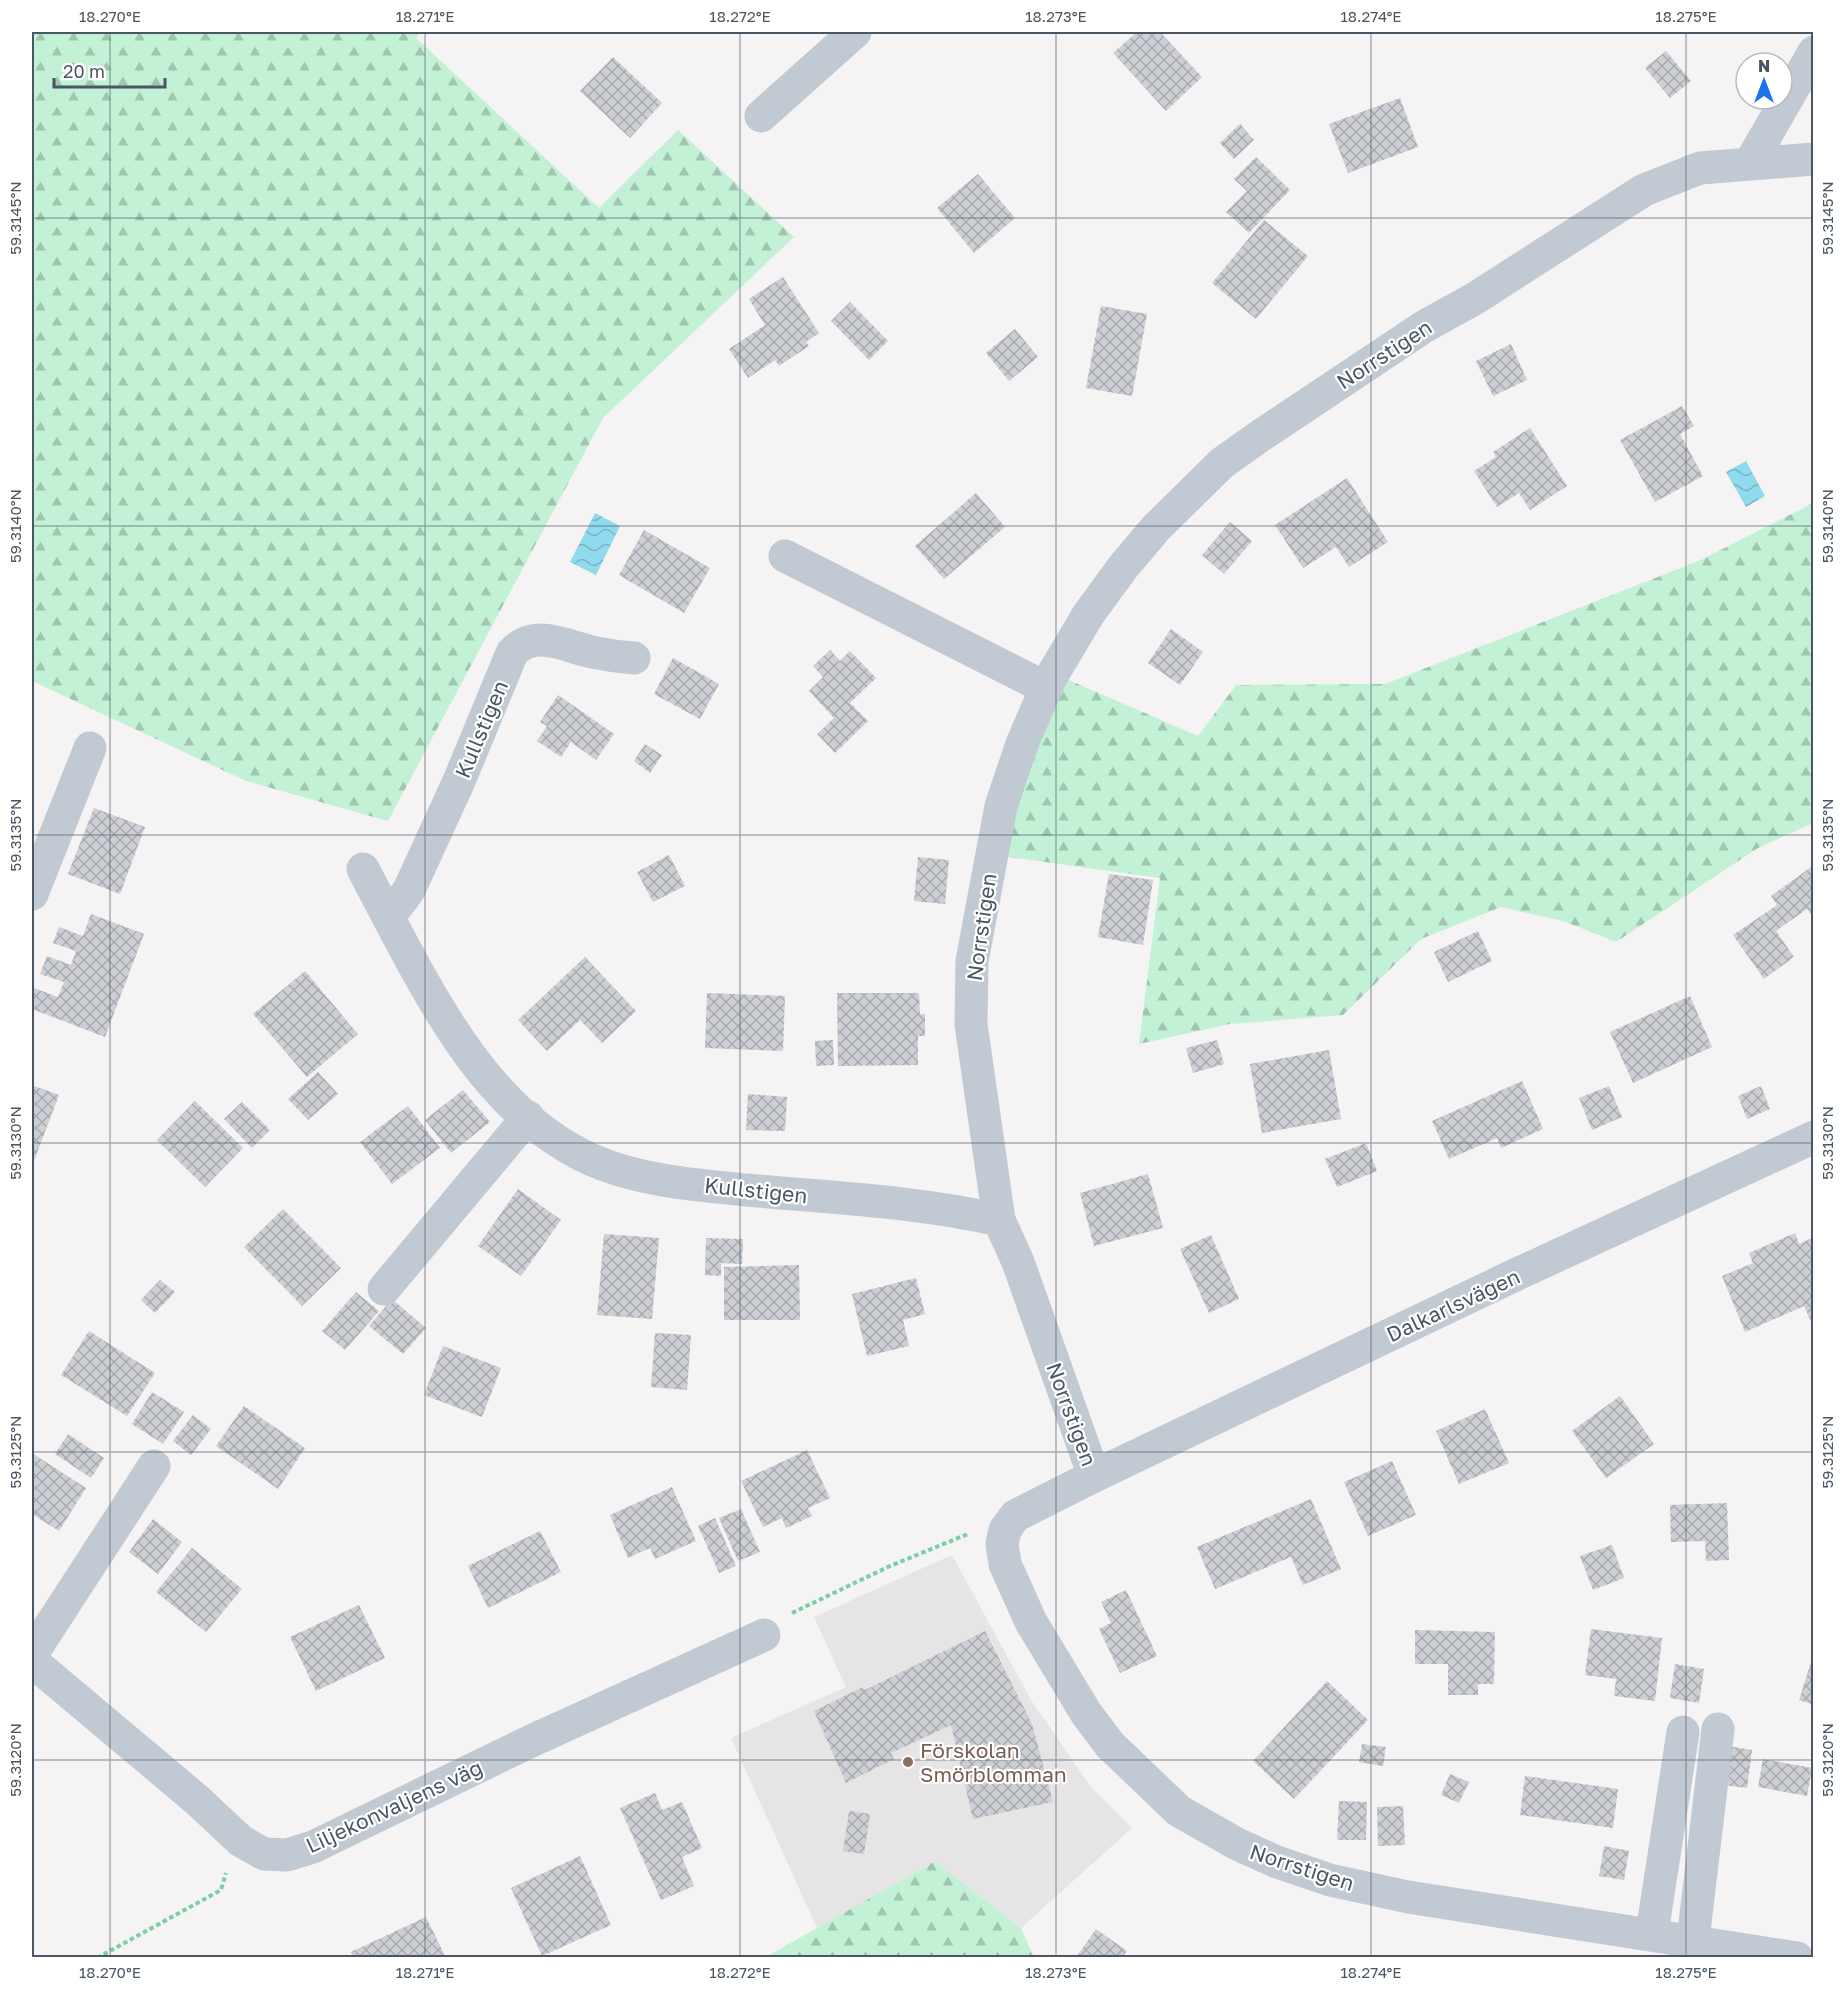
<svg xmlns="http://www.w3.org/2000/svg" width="1845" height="1989" viewBox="0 0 1845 1989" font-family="'Golos Text',sans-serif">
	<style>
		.education { fill: #e6e4e5 }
		.forest { fill: url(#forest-firs) }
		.water { fill: url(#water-waves) }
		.building { fill: url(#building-cross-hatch) }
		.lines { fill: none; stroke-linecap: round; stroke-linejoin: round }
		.path { stroke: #7ad0a6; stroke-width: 4; stroke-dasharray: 4.5 3; stroke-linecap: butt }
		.minor { stroke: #c1cad2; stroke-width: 33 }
		.ticks { fill: none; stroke: #4a5661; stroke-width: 1.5; stroke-opacity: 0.45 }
		.education-dot { fill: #8d6e63; stroke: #fff; stroke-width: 2 }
		.labels { text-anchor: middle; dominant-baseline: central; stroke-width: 4.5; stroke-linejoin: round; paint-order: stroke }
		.street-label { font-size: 21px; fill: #4a5661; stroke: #fff }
		.education-label { font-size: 21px; fill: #785e54; stroke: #fff; text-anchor: start }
		.neatline { fill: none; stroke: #4a5661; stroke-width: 2 }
		.ticks-label { font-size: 15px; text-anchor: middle; fill: #4a5661 }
	</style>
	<defs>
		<pattern id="forest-firs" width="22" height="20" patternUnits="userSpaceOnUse" patternTransform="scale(1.5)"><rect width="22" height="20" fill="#c3f1d5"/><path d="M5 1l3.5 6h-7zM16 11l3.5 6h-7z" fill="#a0c6b0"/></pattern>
		<pattern id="water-waves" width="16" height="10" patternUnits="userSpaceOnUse" patternTransform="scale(1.5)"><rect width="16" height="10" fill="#90daee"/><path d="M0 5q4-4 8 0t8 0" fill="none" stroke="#78b4c4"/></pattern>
		<pattern id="building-cross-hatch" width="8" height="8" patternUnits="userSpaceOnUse" patternTransform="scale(1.5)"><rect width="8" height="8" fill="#cdcfd5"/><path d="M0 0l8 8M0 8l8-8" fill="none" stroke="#a8abb0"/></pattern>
	</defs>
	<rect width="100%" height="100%" fill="#f5f3f3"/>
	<polygon class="education" points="952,1555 1031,1700 1091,1787 1132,1828 1021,1928 935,1861 817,1928 731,1738 846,1687 814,1617"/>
	<g class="forest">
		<polygon points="32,32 421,32 416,38 599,208 678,130 794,237 603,418 388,821 246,781 32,681"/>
		<polygon points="1813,503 1813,823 1758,848 1616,942 1563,921 1501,907 1421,939 1343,1015 1230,1024 1139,1044 1160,878 1008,857 1022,781 1064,678 1198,736 1236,685 1385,684 1701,560"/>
		<polygon points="935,1861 1021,1928 1034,1957 766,1957"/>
	</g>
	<g class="water">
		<polygon points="1746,461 1765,496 1746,507 1726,472"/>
		<polygon points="595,513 620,526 596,575 570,562"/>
	</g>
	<g class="building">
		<polygon points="1137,32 1160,32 1202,77 1166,111 1113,53"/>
		<polygon points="1666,51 1691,81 1670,98 1645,68"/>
		<polygon points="613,57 662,103 630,138 580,91"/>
		<polygon points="1400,98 1418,147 1348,173 1329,124"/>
		<polygon points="1240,124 1254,140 1234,159 1220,143"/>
		<polygon points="1256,157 1290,190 1249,233 1226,212 1247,191 1234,179"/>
		<polygon points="978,174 1015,218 974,253 937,208"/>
		<polygon points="1264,220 1308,256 1256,319 1212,283"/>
		<polygon points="783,277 819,333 806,342 809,346 779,366 775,360 748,378 729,349 765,325 749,299"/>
		<polygon points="850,302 888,341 869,360 831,321"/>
		<polygon points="1101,306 1147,314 1132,396 1086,388"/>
		<polygon points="1015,329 1038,357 1009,381 986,353"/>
		<polygon points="1511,344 1527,380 1493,396 1476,361"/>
		<polygon points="1682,406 1694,426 1680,434 1703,476 1655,502 1620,440"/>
		<polygon points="1530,428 1567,486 1530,510 1519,493 1497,507 1474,471 1496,457 1493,452"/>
		<polygon points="1347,478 1388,542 1349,567 1336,547 1303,568 1275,525"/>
		<polygon points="976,493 1005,527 944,579 915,546"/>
		<polygon points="1230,522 1252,541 1224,574 1202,555"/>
		<polygon points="644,530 710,568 684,613 619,575"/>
		<polygon points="1171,629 1203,652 1180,685 1148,663"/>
		<polygon points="830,650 840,661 850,651 876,678 850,703 868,721 835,753 817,734 834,718 809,691 823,677 813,666"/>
		<polygon points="673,658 719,684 700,719 654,694"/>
		<polygon points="558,695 614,734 596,760 571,742 561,757 537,741 547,726 540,722"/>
		<polygon points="645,744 662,755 650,773 634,761"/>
		<polygon points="94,808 145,827 120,894 68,874"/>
		<polygon points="669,855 685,886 653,902 637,872"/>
		<polygon points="918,857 949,860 945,904 914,901"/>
		<polygon points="1814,865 1814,912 1811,914 1807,909 1776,931 1794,957 1764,979 1733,935 1777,905 1771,896"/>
		<polygon points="1109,874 1153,880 1143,945 1098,937"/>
		<polygon points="91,914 144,934 105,1037 32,1009 34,988 58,997 64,982 40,974 47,956 71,965 76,951 53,943 59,927 83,936"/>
		<polygon points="1478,931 1492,961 1448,982 1434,952"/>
		<polygon points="585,957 636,1011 602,1043 580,1020 547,1051 518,1020"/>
		<polygon points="305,971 358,1034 307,1077 253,1014"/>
		<polygon points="707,993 785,996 783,1051 705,1048"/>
		<polygon points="837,993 919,993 920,1014 925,1014 925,1036 918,1036 918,1065 838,1066"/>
		<polygon points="1690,996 1712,1047 1633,1083 1610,1032"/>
		<polygon points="833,1040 834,1065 816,1066 815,1041"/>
		<polygon points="1217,1040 1224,1064 1193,1073 1186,1048"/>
		<polygon points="1329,1050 1341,1119 1262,1133 1250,1064"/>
		<polygon points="318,1072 338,1094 308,1120 288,1099"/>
		<polygon points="1522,1081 1543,1129 1501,1148 1497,1138 1449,1159 1432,1121"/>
		<polygon points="32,1085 59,1095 32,1166"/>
		<polygon points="1609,1086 1622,1117 1592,1130 1579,1098"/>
		<polygon points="1761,1086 1770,1109 1747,1119 1738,1096"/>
		<polygon points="463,1090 490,1122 451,1153 425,1120"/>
		<polygon points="748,1094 787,1097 785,1131 746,1130"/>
		<polygon points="195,1101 243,1148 205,1187 157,1140"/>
		<polygon points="242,1102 270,1130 252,1148 224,1119"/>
		<polygon points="408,1106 440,1148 392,1184 360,1142"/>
		<polygon points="1366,1143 1377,1171 1337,1187 1325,1159"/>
		<polygon points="1148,1174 1163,1228 1094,1246 1080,1193"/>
		<polygon points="518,1189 561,1220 521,1276 478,1246"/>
		<polygon points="283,1209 341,1268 302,1306 244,1247"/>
		<polygon points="1795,1233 1799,1244 1814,1237 1814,1328 1804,1306 1745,1332 1722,1276 1753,1263 1749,1253"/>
		<polygon points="604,1234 659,1238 652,1319 597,1315"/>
		<polygon points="1211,1235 1239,1299 1209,1313 1180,1249"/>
		<polygon points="706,1238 743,1239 742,1264 721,1263 721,1276 705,1275"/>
		<polygon points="799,1265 800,1320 724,1320 724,1267"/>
		<polygon points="916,1278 925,1314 903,1320 909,1346 867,1356 852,1294"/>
		<polygon points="160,1280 175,1292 155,1313 141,1300"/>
		<polygon points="356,1292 379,1311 345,1350 322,1331"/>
		<polygon points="392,1299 426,1328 403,1354 369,1326"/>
		<polygon points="89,1331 155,1373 127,1416 61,1375"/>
		<polygon points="655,1333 691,1335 687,1390 651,1387"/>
		<polygon points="443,1346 501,1368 482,1417 424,1395"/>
		<polygon points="152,1392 184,1412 163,1444 132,1424"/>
		<polygon points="1620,1396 1654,1444 1606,1478 1572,1431"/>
		<polygon points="244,1406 305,1448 278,1489 216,1446"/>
		<polygon points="1485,1409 1509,1463 1459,1484 1436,1431"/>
		<polygon points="193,1415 211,1429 191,1455 173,1441"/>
		<polygon points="68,1434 104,1458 91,1478 55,1454"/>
		<polygon points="807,1450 830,1498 808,1508 812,1516 786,1528 782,1518 763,1527 741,1481"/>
		<polygon points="32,1453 86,1488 59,1531 32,1514"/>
		<polygon points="1392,1461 1416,1515 1368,1536 1344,1482"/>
		<polygon points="672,1487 696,1541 655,1559 650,1548 628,1558 610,1515"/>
		<polygon points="1311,1499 1341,1569 1303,1585 1291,1557 1215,1589 1197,1547"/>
		<polygon points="1727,1503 1729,1560 1706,1561 1705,1541 1671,1542 1670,1505"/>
		<polygon points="741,1509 760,1552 738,1561 719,1518"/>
		<polygon points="715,1518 736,1566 719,1573 698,1526"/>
		<polygon points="153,1519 182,1542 158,1574 129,1552"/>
		<polygon points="540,1531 561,1572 488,1608 468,1566"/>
		<polygon points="1612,1545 1624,1578 1593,1590 1580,1556"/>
		<polygon points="192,1548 242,1589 206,1632 156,1592"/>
		<polygon points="1126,1590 1157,1656 1120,1673 1099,1629 1111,1623 1101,1602"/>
		<polygon points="359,1605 385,1658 316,1691 290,1637"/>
		<polygon points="1591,1629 1662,1638 1655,1701 1614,1696 1616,1679 1585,1675"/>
		<polygon points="1415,1630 1495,1632 1494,1684 1478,1684 1478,1695 1448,1695 1448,1664 1415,1664"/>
		<polygon points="985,1631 1032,1724 1053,1802 973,1819 951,1725 891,1753 894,1759 846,1783 814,1711 863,1687 865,1690"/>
		<polygon points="1813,1656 1814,1656 1814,1705 1799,1700"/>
		<polygon points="1675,1664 1704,1669 1699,1703 1670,1698"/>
		<polygon points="1327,1681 1368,1720 1294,1799 1253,1761"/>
		<polygon points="1362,1744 1386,1747 1383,1766 1359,1762"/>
		<polygon points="1728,1746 1752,1750 1747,1788 1722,1785"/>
		<polygon points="1763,1759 1812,1768 1807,1796 1758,1787"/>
		<polygon points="1450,1774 1469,1782 1459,1803 1441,1795"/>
		<polygon points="1525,1776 1618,1789 1613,1828 1520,1815"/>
		<polygon points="655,1793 662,1810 682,1802 702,1848 682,1857 694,1886 661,1900 620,1808"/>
		<polygon points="1339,1801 1367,1802 1366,1840 1337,1840"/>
		<polygon points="1403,1806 1405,1845 1378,1846 1377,1807"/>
		<polygon points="849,1811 870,1814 864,1854 843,1851"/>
		<polygon points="1604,1846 1629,1851 1624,1880 1599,1876"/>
		<polygon points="580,1856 611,1925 542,1956 511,1888"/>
		<polygon points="426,1917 446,1958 354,1958 351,1952"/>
		<polygon points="1096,1929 1127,1951 1122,1958 1077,1956"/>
	</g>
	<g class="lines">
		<g class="path">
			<polyline points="792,1613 890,1566 968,1534"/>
			<polyline points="97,1958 221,1890 226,1873"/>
		</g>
		<g class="minor">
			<polyline points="761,116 855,32"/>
			<polyline points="1750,163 1814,52"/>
			<polyline points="785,556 1046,688"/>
			<path d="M363,869c38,72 83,166 138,224 24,27 58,52 91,67 48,21 104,25 155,30 85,8 169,11 252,30"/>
			<polyline points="32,894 90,748"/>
			<path d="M389,917l20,-27 50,-109 53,-128c22,-25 53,-7 80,-1 14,3 28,5 42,6"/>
			<polyline points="384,1289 528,1117"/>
			<polyline points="1094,1476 1515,1275 1814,1137"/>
			<polyline points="32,1654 154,1466"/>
			<polyline points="32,1661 196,1799 241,1841 264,1854 287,1855 313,1847 529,1742 764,1635"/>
			<polyline points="1652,1933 1683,1732"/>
			<polyline points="1693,1940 1718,1729"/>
			<polyline points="1797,1958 1408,1897 1330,1880 1277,1862 1237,1844 1179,1811 1110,1745 1086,1713 1031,1622 1005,1564 1002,1544 1005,1530 1015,1516 1094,1476 1018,1262 999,1220 971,1024 972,961 1001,806 1022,744 1050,679 1088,615 1123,567 1156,528 1222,463 1260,436 1425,326 1474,299 1644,190 1700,168 1814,159"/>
		</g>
	</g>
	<path class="ticks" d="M110,32v1926M425,32v1926M740,32v1926M1056,32v1926M1371,32v1926M1686,32v1926M32,218h1782M32,526h1782M32,835h1782M32,1143h1782M32,1452h1782M32,1760h1782"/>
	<circle class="education-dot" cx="908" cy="1762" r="6"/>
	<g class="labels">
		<g class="street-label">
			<text transform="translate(1384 354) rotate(-33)">Norrstigen</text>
			<text transform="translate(481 729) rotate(-67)">Kullstigen</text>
			<text transform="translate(981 927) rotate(-82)">Norrstigen</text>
			<text transform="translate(756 1190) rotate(6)">Kullstigen</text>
			<text transform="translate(1453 1305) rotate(-25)">Dalkarlsvägen</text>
			<text transform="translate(1072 1414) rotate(70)">Norrstigen</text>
			<text transform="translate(394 1806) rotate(-25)">Liljekonvaljens väg</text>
			<text transform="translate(1302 1867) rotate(18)">Norrstigen</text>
		</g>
		<g class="education-label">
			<text x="920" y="1750">Förskolan<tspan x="920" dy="24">Smörblomman</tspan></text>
		</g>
	</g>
	<rect width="1845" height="1989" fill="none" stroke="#ffffff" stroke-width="66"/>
	<g transform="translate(1764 81)"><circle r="28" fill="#ffffff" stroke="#b7bbc0" stroke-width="1.5"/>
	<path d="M0-4.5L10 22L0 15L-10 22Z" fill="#1a73e8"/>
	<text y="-9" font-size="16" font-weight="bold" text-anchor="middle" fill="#4a5661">N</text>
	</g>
	<path d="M54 78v9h111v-9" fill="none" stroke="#4a5661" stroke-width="3"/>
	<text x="63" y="78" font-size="18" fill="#4a5661" stroke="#ffffff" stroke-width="4.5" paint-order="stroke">20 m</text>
	<rect x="33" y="33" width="1779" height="1923" class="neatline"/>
	<g class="ticks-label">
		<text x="110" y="22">18.270°E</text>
		<text x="425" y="22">18.271°E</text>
		<text x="740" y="22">18.272°E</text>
		<text x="1056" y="22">18.273°E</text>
		<text x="1371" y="22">18.274°E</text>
		<text x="1686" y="22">18.275°E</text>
		<text transform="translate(16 218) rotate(-90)" y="5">59.3145°N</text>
		<text transform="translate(1828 218) rotate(-90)" y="5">59.3145°N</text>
		<text transform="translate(16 526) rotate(-90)" y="5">59.3140°N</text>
		<text transform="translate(1828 526) rotate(-90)" y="5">59.3140°N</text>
		<text transform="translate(16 835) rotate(-90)" y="5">59.3135°N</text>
		<text transform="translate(1828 835) rotate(-90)" y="5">59.3135°N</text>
		<text transform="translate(16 1143) rotate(-90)" y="5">59.3130°N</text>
		<text transform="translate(1828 1143) rotate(-90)" y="5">59.3130°N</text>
		<text transform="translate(16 1452) rotate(-90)" y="5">59.3125°N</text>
		<text transform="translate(1828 1452) rotate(-90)" y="5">59.3125°N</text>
		<text transform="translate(16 1760) rotate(-90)" y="5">59.3120°N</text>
		<text transform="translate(1828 1760) rotate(-90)" y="5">59.3120°N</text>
		<text x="110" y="1978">18.270°E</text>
		<text x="425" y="1978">18.271°E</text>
		<text x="740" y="1978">18.272°E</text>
		<text x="1056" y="1978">18.273°E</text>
		<text x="1371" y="1978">18.274°E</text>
		<text x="1686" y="1978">18.275°E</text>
	</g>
</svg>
